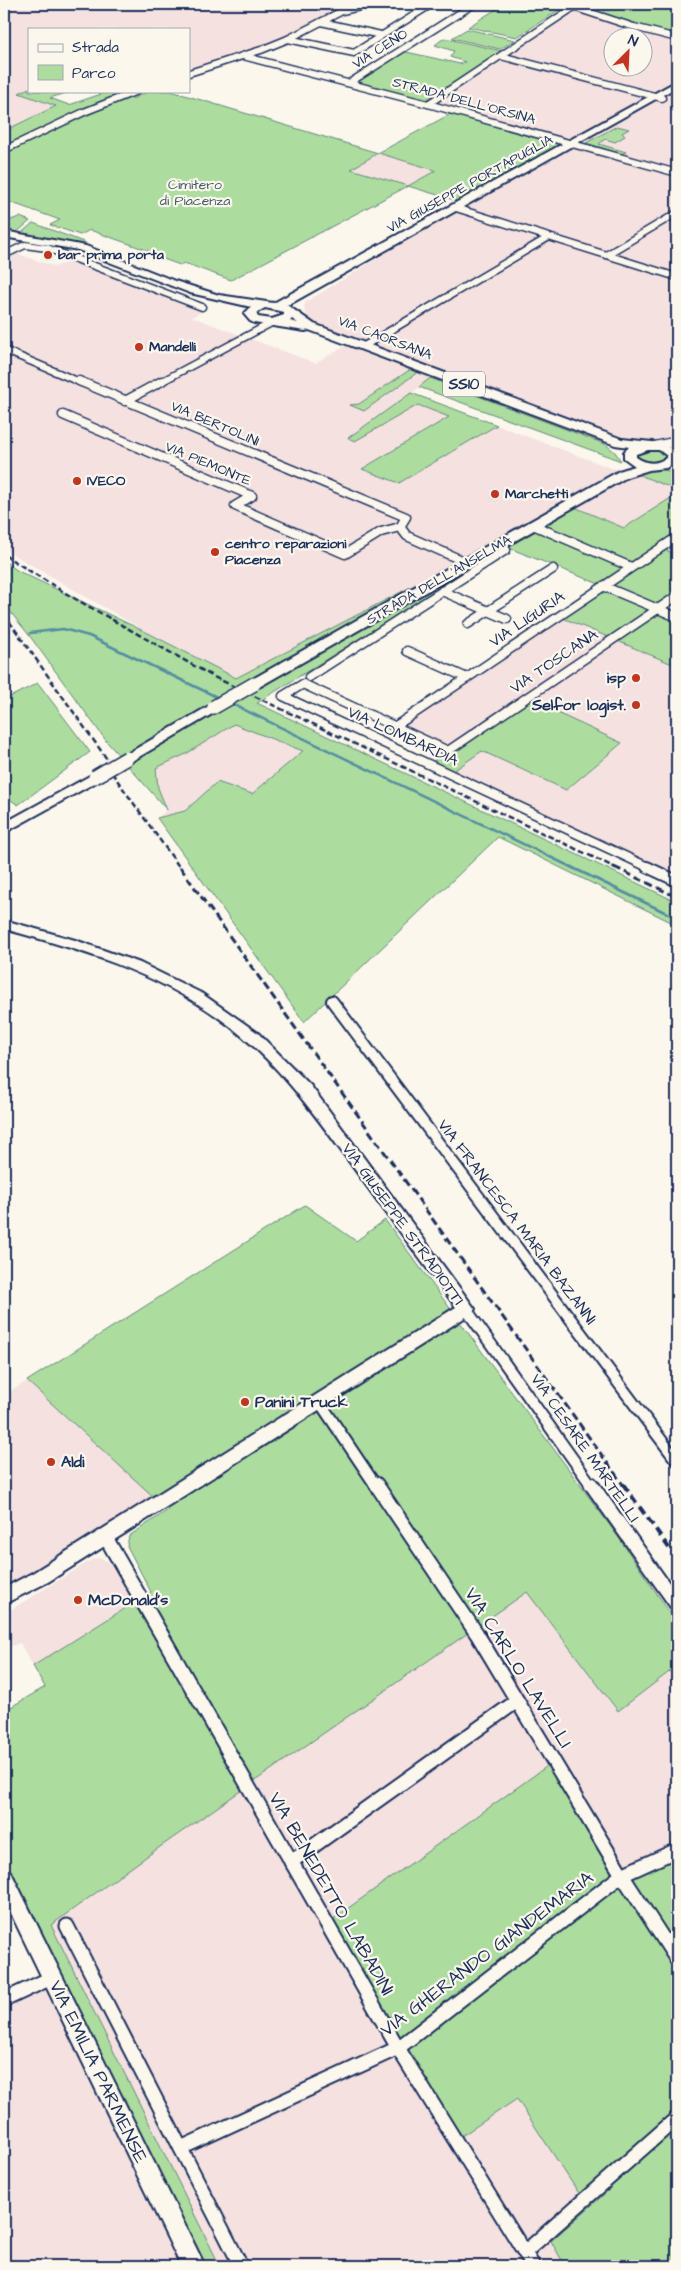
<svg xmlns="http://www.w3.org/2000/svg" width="681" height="2270" viewBox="0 0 681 2270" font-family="'Architects Daughter',sans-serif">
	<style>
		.built { fill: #f4e1e0; fill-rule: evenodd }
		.green { fill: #acdd9e; stroke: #64867e; fill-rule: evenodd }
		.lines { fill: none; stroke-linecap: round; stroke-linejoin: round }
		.stream-far1 { stroke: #548ca5; stroke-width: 2.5 }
		.stream { stroke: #548ca5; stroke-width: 3 }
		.street-far3-casing { stroke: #1b2f5e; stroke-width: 9 }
		.street-far2-casing { stroke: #1b2f5e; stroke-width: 11 }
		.street-far1-casing { stroke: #1b2f5e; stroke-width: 14 }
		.street-casing { stroke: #1b2f5e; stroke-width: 17 }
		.secondary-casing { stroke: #1b2f5e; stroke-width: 4 }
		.primary-casing { stroke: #1b2f5e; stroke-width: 4 }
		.street-far3 { stroke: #fbf7ec; stroke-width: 6 }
		.street-far2 { stroke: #fbf7ec; stroke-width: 8 }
		.street-far1 { stroke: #fbf7ec; stroke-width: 10 }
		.street { stroke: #fbf7ec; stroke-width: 13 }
		.secondary { fill: #fbf7ec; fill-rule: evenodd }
		.primary { fill: #fbf7ec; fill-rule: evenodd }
		.rail-far2 { stroke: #1b2f5e; stroke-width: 2.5; stroke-dasharray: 6 3; stroke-linecap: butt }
		.rail-far1 { stroke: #1b2f5e; stroke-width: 3; stroke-dasharray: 8 4; stroke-linecap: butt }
		.rail { stroke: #1b2f5e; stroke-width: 4; stroke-dasharray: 9 5; stroke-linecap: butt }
		.primary-bridge-casing { stroke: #1b2f5e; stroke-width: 16; stroke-linecap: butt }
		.primary-bridge { stroke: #fbf7ec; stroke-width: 13 }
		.poi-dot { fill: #c8321e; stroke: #fbf7ec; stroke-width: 2 }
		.labels { text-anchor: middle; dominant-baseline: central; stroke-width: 4.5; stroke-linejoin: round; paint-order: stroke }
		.far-street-label { font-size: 14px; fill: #1b2f5e; stroke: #fbf7ec }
		.far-park-label { font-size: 14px; fill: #3f5a6e; stroke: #fbf7ec }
		.far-poi-label { font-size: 14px; font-weight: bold; fill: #1b2f5e; stroke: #fbf7ec; text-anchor: start }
		.shield { fill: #fbf7ec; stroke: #5e6b89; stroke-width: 1 }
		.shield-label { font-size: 15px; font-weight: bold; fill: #1b2f5e }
		.street-label { font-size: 16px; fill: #1b2f5e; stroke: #fbf7ec }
		.poi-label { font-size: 16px; font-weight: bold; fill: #1b2f5e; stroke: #fbf7ec; text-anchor: start }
		.near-street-label { font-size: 19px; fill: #1b2f5e; stroke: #fbf7ec }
	</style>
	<rect width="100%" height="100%" fill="#fbf7ec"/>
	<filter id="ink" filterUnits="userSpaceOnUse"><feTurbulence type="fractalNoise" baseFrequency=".02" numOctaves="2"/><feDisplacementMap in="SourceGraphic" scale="10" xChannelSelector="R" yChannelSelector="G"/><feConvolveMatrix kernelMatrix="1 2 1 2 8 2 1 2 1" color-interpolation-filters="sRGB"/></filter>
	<g filter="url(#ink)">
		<g class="built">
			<polygon points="4,4 344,4 345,5 343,11 287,39 197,70 189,67 189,29 29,29 29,89 20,93 56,106 4,131"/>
			<path d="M574,7l103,31v401l-38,2 -22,-5 -284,-104 -26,-14 -3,-11 2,-5 154,-94 115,-64 -148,-40zM614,38h30v30h-30z"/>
			<polygon points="378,153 436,170 408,186 350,168"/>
			<polygon points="12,252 56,267 69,261 201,312 192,317 315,363 346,346 411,369 359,404 351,405 364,411 418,372 430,378 412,393 611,468 632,472 677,490 677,494 624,528 572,506 504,546 466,571 453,565 236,678 150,634 4,549 4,256"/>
			<polygon points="558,616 677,666 677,882 449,774 482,751 566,790 622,744 449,751 396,727"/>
			<polygon points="234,724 303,751 252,794 217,782 185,811 157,818 167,810 158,788 156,768 186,754"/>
			<polygon points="27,1381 155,1498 4,1593 4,1395"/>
			<polygon points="101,1558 112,1564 135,1602 33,1666 20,1643 11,1646 4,1631 4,1614 93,1559"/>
			<polygon points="527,1591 618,1711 677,1666 677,2266 220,2266 51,1925 157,1849"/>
			<polygon points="54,1977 192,2261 179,2266 4,2266 4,2000"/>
		</g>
		<g class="green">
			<polygon points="504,4 531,4 559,10 517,37 468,27"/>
			<polygon points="561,4 677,4 677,38"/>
			<polygon points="467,29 515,40 500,49 452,38"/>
			<polygon points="444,38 506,52 428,103 349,83 402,51 460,64 465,62 450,57 454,51 435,45"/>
			<polygon points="29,88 29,91 72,91 50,98 69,105 110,91 138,91 4,147 4,131 56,106 19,93"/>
			<path d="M150,91h21l207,62 78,-42 115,32 -107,60 -56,-17 -177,94 -47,-17 -4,2 -28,-10 3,-2 -65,-23 -10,5 -30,-10 10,-5 -56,-20v-46l122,-57 6,2zM378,153l57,17v1l-27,15 -57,-17z"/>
			<polygon points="617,126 629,129 622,133 625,136 615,142 605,139 599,144 626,152 622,154 586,143"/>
			<polygon points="20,217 30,221 15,234 4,231 4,222"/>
			<polygon points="33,223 86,243 81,246 19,235"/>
			<polygon points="411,369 418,372 364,411 350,405 359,404"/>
			<polygon points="430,378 605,444 615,452 621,461 419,387"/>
			<polygon points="411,393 497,425 399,483 362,469 449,417 418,405 355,441 348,438"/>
			<polygon points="652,447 670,455 660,464 636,461 633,452"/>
			<polygon points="655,468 677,473 677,490 632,472"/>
			<polygon points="677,494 677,537 661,548 677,555 677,597 658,610 677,618 677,666 558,616 604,586 504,546 572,506 624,528"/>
			<polygon points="4,561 18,571 150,634 236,678 453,565 466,571 257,703 677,902 677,925 498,837 304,1022 157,818 185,811 217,782 252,794 303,751 234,724 186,754 156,768 158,788 167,810 107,742 29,635 4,604"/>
			<polygon points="38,683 90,752 18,805 4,795 4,700"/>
			<polygon points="525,698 622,743 566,790 482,751 449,774 429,764"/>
			<polygon points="305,1205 356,1241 385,1220 614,1531 677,1623 677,1666 618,1711 527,1592 157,1849 51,1925 220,2266 179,2266 192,2261 31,1936 4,1872 4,1711 45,1687 33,1666 151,1592 127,1546 129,1536 168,1510 27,1381"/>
			<polygon points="550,1764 623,1877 677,1853 677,2266 565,2266 551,2241 609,2190 580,2195 517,2099 454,2141 326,1924"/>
		</g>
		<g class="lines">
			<g class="stream-far1">
				<polyline points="30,633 63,629 89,636 219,698"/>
				<polyline points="230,703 573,868"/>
			</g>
			<polyline class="stream" points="571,867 677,918"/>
			<g class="street-far3-casing">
				<g id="street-far3">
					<polyline points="564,4 634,27 677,38"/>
					<polyline points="321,22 381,35"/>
					<polyline points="288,39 354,53 432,4"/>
					<polyline points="243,56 428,104 677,173"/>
					<polyline points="501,56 662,98"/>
					<polyline points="189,73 261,50 288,39 342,11 373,4"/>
					<polyline points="349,83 474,4"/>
					<polyline points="428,104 574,7"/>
					<polyline points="4,150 84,112 137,91"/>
					<polyline points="456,208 677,277"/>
					<polyline points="4,255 25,245 47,248 202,307"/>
					<polyline points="606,255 677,213"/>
					<polyline points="364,346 549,237"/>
					<polyline points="4,350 82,383"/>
					<polyline points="159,383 273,322"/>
				</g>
			</g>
			<g class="street-far2-casing">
				<g id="street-far2">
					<polyline points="79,381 406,517 400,527"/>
					<polyline points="125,401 162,381"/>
					<polyline points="63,415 252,496 235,506 345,554 381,532 400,527 407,536 468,563"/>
					<polyline points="655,446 677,441"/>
					<polyline points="533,525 631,567"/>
					<polyline points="603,586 677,617"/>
					<polyline points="442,591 507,619"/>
					<polyline points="468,624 553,569"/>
					<polyline points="407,651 467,678"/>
					<polyline points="309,677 506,550"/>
					<polyline points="394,727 677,537"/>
					<polyline points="650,868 283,696 303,684 448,751 677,596"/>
				</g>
			</g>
			<g class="street-far1-casing">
				<g id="street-far1">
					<polyline points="647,867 677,881"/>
					<polyline points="332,1001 677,1461"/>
					<polyline points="466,1309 592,1486"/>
					<polyline points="319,1401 376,1486"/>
				</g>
			</g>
			<g class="street-casing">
				<g id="street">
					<polyline points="376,1484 477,1634 622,1875 677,1960"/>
					<polyline points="591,1484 677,1605"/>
					<polyline points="105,1536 398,2048 533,2266"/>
					<polyline points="291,1862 517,1701"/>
					<polyline points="67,1926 241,2266"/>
					<polyline points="4,2000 51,1978"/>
					<polyline points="181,2148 398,2048 622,1875 677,1850"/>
					<polyline points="525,2252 677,2118"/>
				</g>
			</g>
			<g class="secondary-casing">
				<polygon id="secondary" points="677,81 677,87 290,304 275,308 270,305"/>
			</g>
			<g class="primary-casing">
				<g id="primary">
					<path d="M4,231l82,15 89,35 44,14 68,10 27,19 308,115 40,4 15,10v8l-11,7 -17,2 -22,7 -368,210h-10l-2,-3 2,-3 370,-210 16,-5 -11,-8v-6l5,-5 -14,-2 -306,-115 -4,1 -51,-8 -4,-2 -6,-7 7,-7 -61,-14 -112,-43 -74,-13zM265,308l19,4v3l-12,4 -14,-2 -2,-4zM292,319l6,4 -8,-2zM648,450h11l8,6 -1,2c-10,7 -20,6 -30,-1v-3z"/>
					<polygon points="214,703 221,707 219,710 132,761 127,762 120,758"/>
					<polygon points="95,773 102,777 100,780 4,833 4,823"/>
					<path d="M4,920l71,20 65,23 61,30 57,40 53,53 164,223 -3,4 -424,269 -44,22v-16l30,-16 422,-265c-35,-46 -69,-93 -103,-140 -40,-55 -78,-109 -134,-149 -64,-46 -140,-69 -215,-89z"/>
					<polygon points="4,1869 11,1872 205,2266 181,2266 4,1899"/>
				</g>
			</g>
			<use href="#street-far3" class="street-far3"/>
			<use href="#street-far2" class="street-far2"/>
			<use href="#street-far1" class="street-far1"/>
			<use href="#street" class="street"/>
			<use href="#secondary" class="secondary"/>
			<use href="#primary" class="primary"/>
			<g class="rail-far2">
				<polyline points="4,555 72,597 214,677 616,868"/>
				<polyline points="4,614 109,762"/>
				<polyline points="112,773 180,868"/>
			</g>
			<g class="rail-far1">
				<polyline points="180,867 624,1486"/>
				<polyline points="614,867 677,897"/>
			</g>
			<polyline class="rail" points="623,1484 677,1559"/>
			<g class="primary-bridge-casing">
				<g id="primary-bridge">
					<polyline points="214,707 254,684"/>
					<polyline points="95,777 127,758"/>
				</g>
			</g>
			<use href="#primary-bridge" class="primary-bridge"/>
		</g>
	</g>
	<g class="poi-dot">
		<circle cx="48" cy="255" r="5"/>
		<circle cx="139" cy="347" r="5"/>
		<circle cx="77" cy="481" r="5"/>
		<circle cx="495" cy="494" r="5"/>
		<circle cx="215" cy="552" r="5"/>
		<circle cx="636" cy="678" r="5"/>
		<circle cx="636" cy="705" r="5"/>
		<circle cx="245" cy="1402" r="5"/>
		<circle cx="51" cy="1462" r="5"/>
		<circle cx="78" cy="1600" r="5"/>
	</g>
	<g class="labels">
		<g class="far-street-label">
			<text transform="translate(380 49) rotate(-32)">VIA CENO</text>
			<text transform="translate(464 101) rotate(15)">STRADA DELL'ORSINA</text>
			<text transform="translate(470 184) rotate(-29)">VIA GIUSEPPE PORTAPUGLIA</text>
			<text transform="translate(385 338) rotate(21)">VIA CAORSANA</text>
			<text transform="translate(215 424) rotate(23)">VIA BERTOLINI</text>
			<text transform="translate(208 464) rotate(23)">VIA PIEMONTE</text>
			<text transform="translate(439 580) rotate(-30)">STRADA DELL'ANSELMA</text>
		</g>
		<g class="far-park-label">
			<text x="195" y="185">Cimitero<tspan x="195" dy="16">di Piacenza</tspan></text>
		</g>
		<g class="far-poi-label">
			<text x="58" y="255">bar prima porta</text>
			<text x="149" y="347">Mandelli</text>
			<text x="87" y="481">IVECO</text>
			<text x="505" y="494">Marchetti</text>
			<text x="225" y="544">centro reparazioni<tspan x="225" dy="16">Piacenza</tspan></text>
		</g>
		<rect class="shield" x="443" y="371.5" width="42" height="25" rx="4"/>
		<g class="shield-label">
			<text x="464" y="384">SS10</text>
		</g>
		<g class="street-label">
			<text transform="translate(527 619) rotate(-34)">VIA LIGURIA</text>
			<text transform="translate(554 661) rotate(-34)">VIA TOSCANA</text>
			<text transform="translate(403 736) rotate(25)">VIA LOMBARDIA</text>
			<text transform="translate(517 1222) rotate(53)">VIA FRANCESCA MARIA BAZANNI</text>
			<text transform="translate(403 1224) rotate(54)">VIA GIUSEPPE STRADIOTTI</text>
			<text transform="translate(585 1448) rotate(55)">VIA CESARE MARTELLI</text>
		</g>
		<g class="poi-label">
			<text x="626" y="678" text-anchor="end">isp</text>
			<text x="626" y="705" text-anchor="end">Selfor logist.</text>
			<text x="255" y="1402">Panini Truck</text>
			<text x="61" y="1462">Aldi</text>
			<text x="88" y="1600">McDonald's</text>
		</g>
		<g class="near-street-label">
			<text transform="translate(518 1668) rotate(58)">VIA CARLO LAVELLI</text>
			<text transform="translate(331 1894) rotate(60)">VIA BENEDETTO LABADINI</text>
			<text transform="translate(487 1954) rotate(-37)">VIA GHERANDO GIANDEMARIA</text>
			<text transform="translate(98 2072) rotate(64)">VIA EMILIA PARMENSE</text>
		</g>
	</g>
	<rect width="681" height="2270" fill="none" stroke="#fbf7ec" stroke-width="20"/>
	<rect x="10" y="10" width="661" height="2250" fill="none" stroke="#1b2f5e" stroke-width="2" filter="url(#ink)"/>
	<rect x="28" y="28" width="162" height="65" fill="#fbf7ec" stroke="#a1a7b3"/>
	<rect x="38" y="44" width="25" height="8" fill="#fbf7ec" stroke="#a1a7b3"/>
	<text x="72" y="52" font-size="15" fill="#1b2f5e">Strada</text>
	<rect x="38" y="65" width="25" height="15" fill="#acdd9e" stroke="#a1a7b3"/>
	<text x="72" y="78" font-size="15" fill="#1b2f5e">Parco</text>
	<g transform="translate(628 52) rotate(24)"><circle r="24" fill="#fbf7ec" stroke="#a1a7b3"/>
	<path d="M0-4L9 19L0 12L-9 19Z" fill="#c8321e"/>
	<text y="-8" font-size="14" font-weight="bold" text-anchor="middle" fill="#1b2f5e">N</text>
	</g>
</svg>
